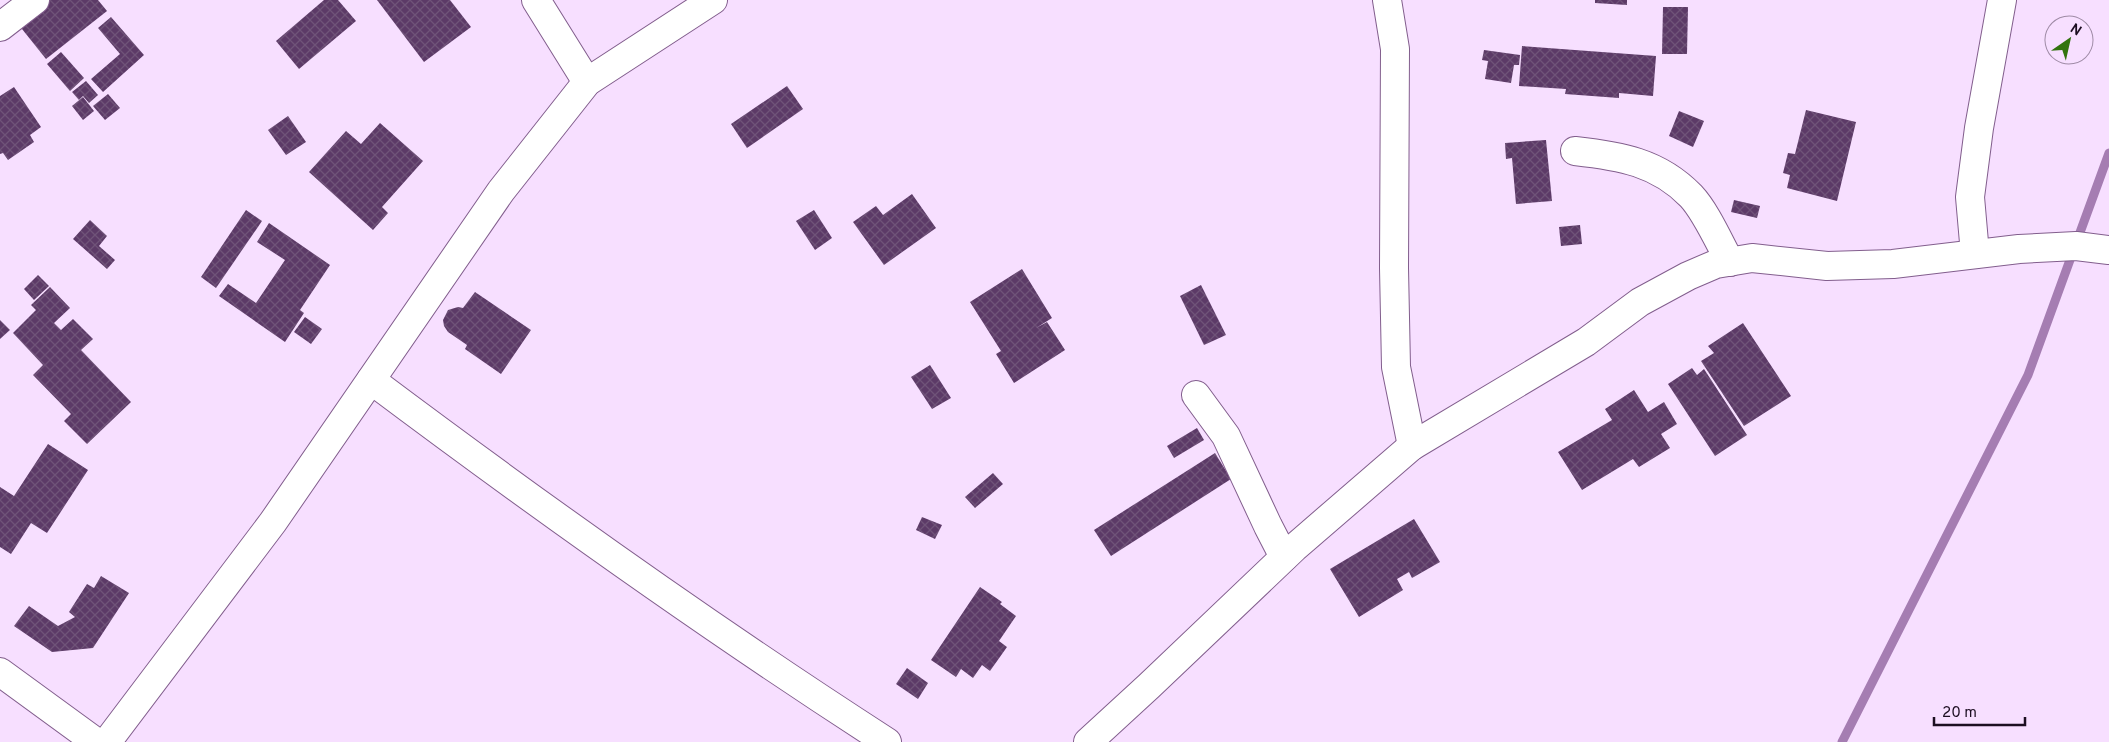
<svg xmlns="http://www.w3.org/2000/svg" width="2109" height="742" viewBox="0 0 2109 742" font-family="Overpass,sans-serif">
	<style>
		.lines { fill: none; stroke-linecap: round; stroke-linejoin: round }
		.stream { stroke: #a57db2; stroke-width: 9 }
		.building { fill: url(#building-cross-hatch) }
		.minor-casing { stroke: #825e8d; stroke-width: 30 }
		.minor { stroke: #fff; stroke-width: 28 }
	</style>
	<defs>
		<pattern id="building-cross-hatch" width="8" height="8" patternUnits="userSpaceOnUse" patternTransform="scale(1.25)"><rect width="8" height="8" fill="#5c3a67"/><path d="M0 0l8 8M0 8l8-8" fill="none" stroke="#6f5378"/></pattern>
	</defs>
	<rect width="100%" height="100%" fill="#f7dfff"/>
	<g class="lines">
		<polyline class="stream" points="1842,742 2028,375 2109,153"/>
	</g>
	<g class="building">
		<polygon points="48,0 98,0 107,11 46,59 18,24"/>
		<polygon points="324,0 338,0 356,21 299,69 276,41"/>
		<polygon points="377,0 450,0 471,27 424,62"/>
		<polygon points="1595,0 1627,0 1627,5 1595,3"/>
		<polygon points="1663,7 1688,7 1687,54 1662,54"/>
		<polygon points="111,17 144,55 103,92 91,79 120,54 98,28"/>
		<polygon points="1522,46 1656,56 1653,96 1619,93 1619,98 1565,94 1566,89 1519,86"/>
		<polygon points="1484,50 1520,55 1519,65 1514,65 1511,83 1485,79 1488,61 1482,60"/>
		<polygon points="61,52 84,78 70,91 47,64"/>
		<polygon points="86,81 98,95 89,103 83,96 79,100 72,92"/>
		<polygon points="787,86 803,109 747,148 731,124"/>
		<polygon points="14,87 41,127 30,135 34,142 8,160 3,153 0,154 0,96"/>
		<polygon points="108,94 120,108 105,120 93,106"/>
		<polygon points="83,97 94,111 83,120 72,106"/>
		<polygon points="1806,110 1856,122 1837,201 1787,188 1790,175 1783,173 1788,153 1795,154"/>
		<polygon points="1679,111 1704,121 1693,147 1669,136"/>
		<polygon points="288,116 306,142 286,155 268,130"/>
		<polygon points="380,123 423,161 382,207 388,213 373,230 309,172 346,131 361,144"/>
		<polygon points="1546,140 1552,201 1516,204 1512,158 1506,159 1505,143"/>
		<polygon points="912,194 936,228 884,265 853,222 876,206 883,215"/>
		<polygon points="1734,200 1760,206 1757,218 1731,212"/>
		<polygon points="246,210 262,221 216,288 201,277"/>
		<polygon points="814,210 832,238 815,250 796,221"/>
		<polygon points="90,220 107,236 99,246 115,260 107,269 73,239"/>
		<polygon points="269,223 330,265 300,310 304,313 285,342 219,296 228,284 256,303 285,260 257,242"/>
		<polygon points="1580,225 1582,244 1561,246 1559,227"/>
		<polygon points="1022,269 1052,318 1036,328 1047,322 1065,350 1014,383 996,354 1001,351 970,302"/>
		<polygon points="38,275 49,286 34,300 24,289"/>
		<polygon points="1201,285 1226,335 1204,345 1180,296"/>
		<polygon points="50,287 70,308 54,323 61,330 73,319 93,339 81,350 131,402 87,444 64,421 71,414 33,375 43,365 13,333 36,310 31,305"/>
		<polygon points="475,292 531,330 501,374 465,349 467,345 448,332 444,326 443,320 448,310 458,307 463,308"/>
		<polygon points="305,317 322,329 311,344 294,332"/>
		<polygon points="0,320 10,330 0,339"/>
		<polygon points="1743,323 1791,396 1744,426 1701,361 1714,353 1708,346"/>
		<polygon points="930,365 951,398 932,409 911,377"/>
		<polygon points="1692,368 1697,375 1704,369 1747,435 1715,456 1668,384"/>
		<polygon points="1634,390 1648,412 1664,402 1677,424 1661,434 1670,448 1639,467 1633,459 1582,490 1558,452 1612,420 1605,409"/>
		<polygon points="1197,428 1204,440 1174,458 1167,446"/>
		<polygon points="48,444 88,470 47,533 31,523 11,554 0,547 0,487 14,496"/>
		<polygon points="1215,453 1231,479 1111,556 1094,530"/>
		<polygon points="993,473 1003,484 975,508 965,497"/>
		<polygon points="922,517 942,525 935,539 916,530"/>
		<polygon points="1414,519 1440,562 1412,578 1409,572 1397,579 1403,590 1359,617 1330,569"/>
		<polygon points="101,576 129,593 93,648 52,652 14,626 29,606 58,626 75,617 69,612 87,584 94,588"/>
		<polygon points="980,587 1002,602 1000,604 1016,616 999,641 1007,647 990,671 982,665 973,678 961,669 956,677 931,660"/>
		<polygon points="907,668 928,683 918,699 896,684"/>
	</g>
	<g class="lines">
		<g class="minor-casing">
			<g id="minor">
				<polyline points="536,0 587,82"/>
				<polyline points="1387,0 1395,49 1394,268 1396,367 1412,446"/>
				<polyline points="0,27 35,0"/>
				<path d="M1575,151c45,5 83,11 116,45 15,16 28,46 39,66"/>
				<polyline points="1975,254 1970,197 1979,128 2002,0"/>
				<path d="M371,380c168,126 339,248 516,362"/>
				<polyline points="1196,395 1226,436 1268,526 1284,557"/>
				<polyline points="0,672 96,742"/>
				<polyline points="107,742 273,522 501,191 587,82 713,0"/>
				<polyline points="1088,742 1149,686 1294,548 1412,446 1586,342 1640,302 1688,276 1716,264 1752,258 1827,266 1893,264 2019,249 2076,246 2109,250"/>
			</g>
		</g>
		<use href="#minor" class="minor"/>
	</g>
	<g transform="translate(2069 40) rotate(34)"><circle r="24" fill="#f7dfff" stroke="#9f8ba6"/>
	<path d="M0-4L9 19L0 12L-9 19Z" fill="#32730e"/>
	<text y="-8" font-size="14" font-weight="bold" text-anchor="middle" fill="#1c0e21">N</text>
	</g>
	<path d="M1934 717v8h91v-8" fill="none" stroke="#1c0e21" stroke-width="2.5"/>
	<text x="1942" y="717" font-size="15" fill="#1c0e21" stroke="#f7dfff" stroke-width="4" paint-order="stroke">20 m</text>
</svg>
